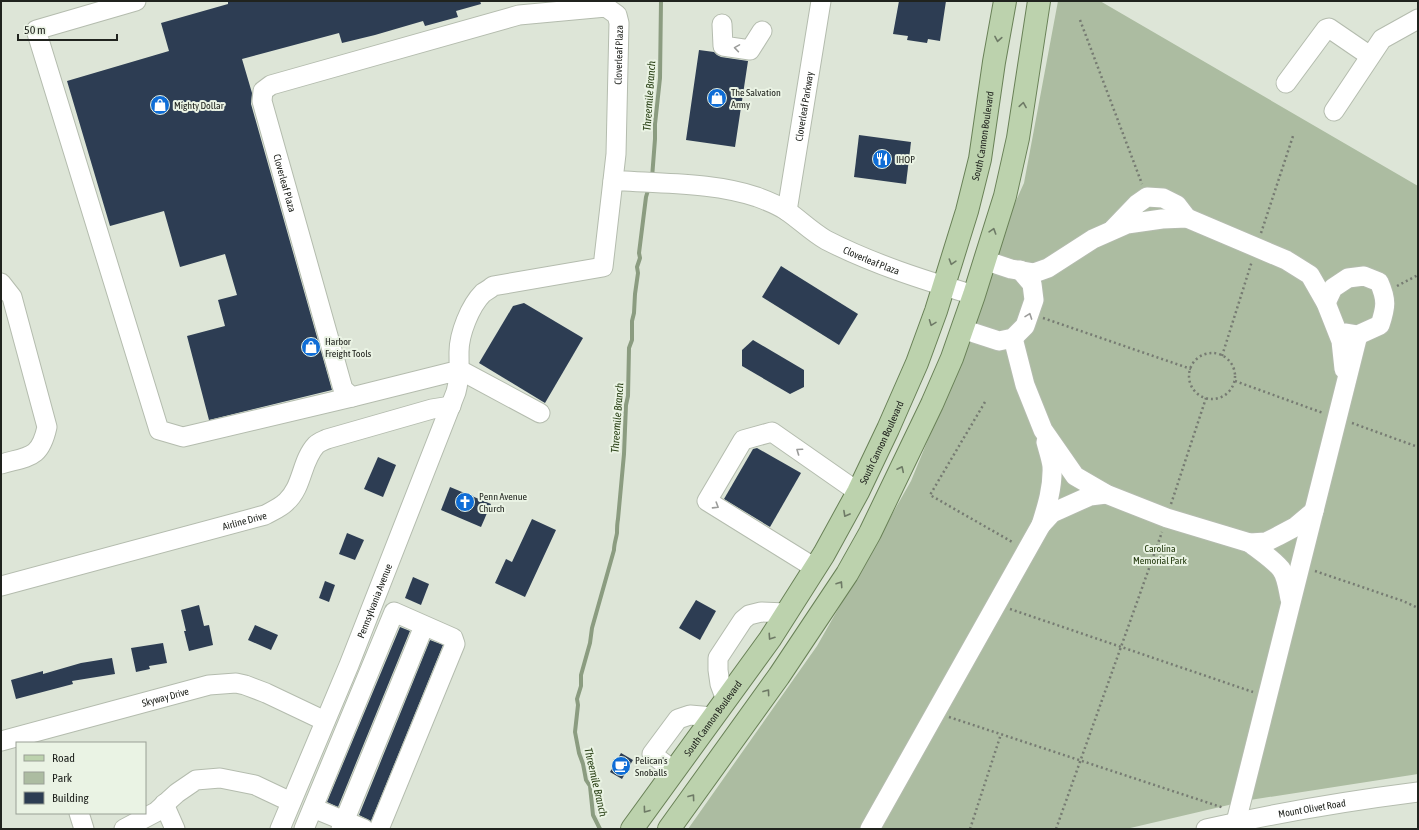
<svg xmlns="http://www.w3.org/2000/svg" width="1419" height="830" viewBox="0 0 1419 830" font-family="'Asap Condensed',sans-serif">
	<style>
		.green { fill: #acbca1 }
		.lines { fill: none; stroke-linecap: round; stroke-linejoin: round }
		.stream { stroke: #8b9c80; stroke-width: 4 }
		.building { fill: #2d3d53 }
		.minor-casing { stroke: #b4bcae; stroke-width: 21 }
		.major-casing { stroke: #698157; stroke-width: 24 }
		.path { stroke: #767b72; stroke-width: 2.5; stroke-dasharray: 2 3; stroke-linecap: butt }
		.minor { stroke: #fff; stroke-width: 19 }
		.major { stroke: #bcd2ad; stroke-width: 22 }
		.oneway { stroke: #6e7a66 }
		.oneway2 { stroke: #9b9c9a }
		.labels { text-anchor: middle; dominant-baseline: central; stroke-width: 4; stroke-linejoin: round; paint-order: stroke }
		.street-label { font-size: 10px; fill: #20231e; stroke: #eaf3e4 }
		.poi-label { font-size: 10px; fill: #20231e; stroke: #eaf3e4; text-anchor: start }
		.park-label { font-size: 10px; fill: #1b3205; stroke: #eaf3e4 }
		.water-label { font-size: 11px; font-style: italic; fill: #294015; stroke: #eaf3e4 }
	</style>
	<rect width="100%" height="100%" fill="#dde5d7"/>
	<polygon class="green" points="1058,1 1100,1 1418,186 1418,774 1250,800 1126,829 688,829 817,646 911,481 976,323 1006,223 1024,183"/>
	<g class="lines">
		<g class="stream">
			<polyline points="652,178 655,139 655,124 660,78 661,1"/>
			<path d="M600,829l-7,-14 -3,-29 -4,-6 -3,-16 -4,-11 -4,-21 3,-27 -1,-6 4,-13v-11l9,-32 2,-15 22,-78c0,-6 2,-11 3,-17 0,-5 0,-9 1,-14l6,-65 2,-49 2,-9 1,-48 3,-8v-19l2,-8 1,-19 3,-21 -1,-6 3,-9 -1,-5 7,-56 3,-10"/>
		</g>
	</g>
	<g class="building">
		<polygon points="228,1 480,1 481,4 456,11 458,17 425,26 423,21 375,35 342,43 339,33 242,59 252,93 251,104 332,390 209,420 187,336 225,326 218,300 237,295 225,254 180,267 164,211 110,226 67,81 169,51 161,23 228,4"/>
		<polygon points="899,1 946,1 940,41 928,39 927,43 907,40 908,36 893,34"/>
		<polygon points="699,50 714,52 717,55 721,57 748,61 735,147 686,140"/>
		<polygon points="859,135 911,142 906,184 854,177"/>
		<polygon points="781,266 858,314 839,345 762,297"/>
		<polygon points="524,303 583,338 545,403 479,363 513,306"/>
		<polygon points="753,340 804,370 804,387 790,394 742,366 742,350"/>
		<polygon points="757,448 801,473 770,527 724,499 753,449"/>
		<polygon points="378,457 396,465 383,497 364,489"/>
		<polygon points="450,487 491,504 481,527 441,510"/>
		<polygon points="532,519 556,530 525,597 495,583 506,559 512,562"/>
		<polygon points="347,533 364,540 355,560 339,554"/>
		<polygon points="413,577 429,584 421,605 405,598"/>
		<polygon points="325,581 335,585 329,602 319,598"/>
		<polygon points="696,600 716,611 700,640 679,628"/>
		<polygon points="199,605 204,626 209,625 213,645 189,651 184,631 186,631 181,610"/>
		<polygon points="255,625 278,635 271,650 248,640"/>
		<polygon points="400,627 410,631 338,807 327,802"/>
		<polygon points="430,640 443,645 371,821 359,815"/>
		<polygon points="163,643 167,663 149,666 150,669 136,672 131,648"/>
		<polygon points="112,658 115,674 72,681 73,684 16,699 11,680 43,671 43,674 81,663"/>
		<polygon points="621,753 633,760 622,779 610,772"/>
	</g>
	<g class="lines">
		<g class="minor-casing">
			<g id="minor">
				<polyline points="136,1 36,30 159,430 183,437 352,397"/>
				<polyline points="722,24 723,46 750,50 762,31"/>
				<polyline points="1286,83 1326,29 1329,28 1370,56"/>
				<polyline points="1334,111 1382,39 1418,19"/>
				<path id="s1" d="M613,181h12c44,3 90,2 132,16 11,4 21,8 30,14 13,9 25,21 39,29 47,24 97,40 148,55"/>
				<path id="s2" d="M787,211l34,-210"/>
				<polyline points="1113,229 1137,204 1147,197 1163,198 1177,205 1187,218"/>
				<polyline points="984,260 1011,269 1034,273 1048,268 1093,239 1127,224 1162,219 1187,218 1286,260 1310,275 1326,303 1341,341 1344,369"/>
				<path d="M1,283l11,14 35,130c-7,32 -18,29 -46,37"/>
				<path d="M1326,303l7,-15 15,-10 16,-2 15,6c8,18 7,25 1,43l-22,10 -12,-2"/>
				<polyline points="962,329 999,341 1013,338 1025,326 1034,300 1032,284 1020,270"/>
				<polyline points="1013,338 1025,385 1043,430 1075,476 1106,494 1167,518 1250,543 1266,542 1278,536 1295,527 1314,511"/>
				<polyline points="460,370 540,413"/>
				<path d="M1046,442c2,8 5,16 6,24 1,21 -5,40 -11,59l11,-12 38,-17 16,-2"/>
				<path d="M1250,543c10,8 23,16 31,26 6,8 7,21 9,30"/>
				<polyline points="815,568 707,501 743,440 772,432 858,492"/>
				<path id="s3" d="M1,586l264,-71c7,-4 15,-7 21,-13 17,-15 15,-41 30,-57 3,-3 7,-4 11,-6l105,-30 19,-3"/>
				<polyline points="726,700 720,684 718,670 718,658 743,620 749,615 761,612 786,613"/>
				<path id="s4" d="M1,741l208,-56 27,-2 9,2 21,8 59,28"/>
				<polyline points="674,771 652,754 678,719 690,715 713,717"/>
				<polyline points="164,804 175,829"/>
				<polyline points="313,808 364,829"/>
				<polyline points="79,813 84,829"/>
				<polyline points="124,829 156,812 177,793 196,780 220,778 255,785 291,802"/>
				<path id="s5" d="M280,829l69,-164 107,-273c4,-14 3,-26 3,-40 0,-18 11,-46 24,-59 3,-2 7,-4 10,-7l110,-19 13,-113 3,-131 -2,-8 -11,-8 -87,8 -248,70 -8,6 -1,10 81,288 9,8 108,-27"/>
				<polyline points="304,829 394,612 453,638 455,644 379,829"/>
				<polyline points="341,829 424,626"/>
				<polyline points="870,829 1041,525"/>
				<path id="s6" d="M1206,829c70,-16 141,-28 212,-37"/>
				<polyline points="1235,829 1236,822 1358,335"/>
			</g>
		</g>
		<g class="major-casing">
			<g id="major">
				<path id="s7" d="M632,829l138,-190 54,-85 34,-62 30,-63 29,-66 19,-52 31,-100 13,-52 14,-97 11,-61"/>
				<polyline points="669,829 779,676 847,574 870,533 932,404 952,358 974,295 1005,196 1018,138 1039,1"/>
			</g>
		</g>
		<g class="path">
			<polyline points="1080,20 1142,184"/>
			<polyline points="1261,233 1293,136"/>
			<polyline points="1397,286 1418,275"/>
			<polyline points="1043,318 1191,369"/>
			<circle cx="1212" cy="376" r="23"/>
			<polyline points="1222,356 1252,261"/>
			<polyline points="1235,381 1323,413"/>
			<polyline points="985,402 930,495 1014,543"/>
			<polyline points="1352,423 1418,447"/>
			<polyline points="1171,504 1206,398"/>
			<polyline points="1315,571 1403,601 1418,608"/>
			<polyline points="1010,609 1253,692"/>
			<polyline points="949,717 1224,808"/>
			<polyline points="970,829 1001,734"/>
			<polyline points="1056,829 1162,532"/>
		</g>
		<use href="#minor" class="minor"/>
		<use href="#major" class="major"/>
	</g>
	<defs><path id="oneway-chevron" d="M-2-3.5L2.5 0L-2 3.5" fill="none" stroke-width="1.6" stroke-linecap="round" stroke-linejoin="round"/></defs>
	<g class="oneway">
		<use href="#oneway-chevron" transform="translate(998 39) rotate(100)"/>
		<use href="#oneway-chevron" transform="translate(1023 105) rotate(-81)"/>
		<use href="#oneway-chevron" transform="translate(993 231) rotate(-72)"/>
		<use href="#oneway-chevron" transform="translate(952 262) rotate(107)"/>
		<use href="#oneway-chevron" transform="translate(932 323) rotate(111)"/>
		<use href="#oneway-chevron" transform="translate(901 469) rotate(-64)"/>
		<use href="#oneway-chevron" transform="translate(846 514) rotate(119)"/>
		<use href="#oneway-chevron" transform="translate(840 584) rotate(-56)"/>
		<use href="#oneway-chevron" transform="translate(771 637) rotate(124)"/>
		<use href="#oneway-chevron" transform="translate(767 692) rotate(-54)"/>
		<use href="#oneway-chevron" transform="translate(692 797) rotate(-54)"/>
		<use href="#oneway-chevron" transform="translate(646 810) rotate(126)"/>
	</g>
	<g class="oneway2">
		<use href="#oneway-chevron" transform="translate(737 48) rotate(-171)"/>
		<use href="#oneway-chevron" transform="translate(1029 316) rotate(-70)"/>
		<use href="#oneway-chevron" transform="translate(799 451) rotate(-145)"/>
		<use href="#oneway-chevron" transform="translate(716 506) rotate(32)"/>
	</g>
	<defs>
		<g id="shop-disc" transform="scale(1)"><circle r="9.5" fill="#0f6dd6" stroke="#eaf3e4"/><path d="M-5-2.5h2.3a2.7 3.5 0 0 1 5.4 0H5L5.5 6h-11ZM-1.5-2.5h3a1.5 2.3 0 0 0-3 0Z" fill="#fff"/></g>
		<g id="restaurant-disc" transform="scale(1)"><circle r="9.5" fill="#0f6dd6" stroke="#eaf3e4"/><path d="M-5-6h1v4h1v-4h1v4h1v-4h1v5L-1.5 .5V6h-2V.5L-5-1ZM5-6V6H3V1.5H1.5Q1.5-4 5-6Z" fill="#fff"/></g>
		<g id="church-disc" transform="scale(1)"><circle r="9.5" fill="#0f6dd6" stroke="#eaf3e4"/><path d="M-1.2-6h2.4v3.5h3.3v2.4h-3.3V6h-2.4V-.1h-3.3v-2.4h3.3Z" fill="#fff"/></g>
		<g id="cafe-disc" transform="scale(1)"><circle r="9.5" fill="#0f6dd6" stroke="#eaf3e4"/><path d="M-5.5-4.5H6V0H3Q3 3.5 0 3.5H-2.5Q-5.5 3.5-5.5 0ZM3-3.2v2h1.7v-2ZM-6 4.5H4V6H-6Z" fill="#fff"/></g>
	</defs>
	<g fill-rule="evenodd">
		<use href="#shop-disc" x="717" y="98"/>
		<use href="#shop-disc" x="160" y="105"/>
		<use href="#restaurant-disc" x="882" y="159"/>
		<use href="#shop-disc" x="311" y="347"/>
		<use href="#church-disc" x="465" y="502"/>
		<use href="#cafe-disc" x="621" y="766"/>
	</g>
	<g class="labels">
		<g class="street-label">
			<text stroke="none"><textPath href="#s5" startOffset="913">Cloverleaf Plaza</textPath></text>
			<text stroke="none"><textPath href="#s2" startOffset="106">Cloverleaf Parkway</textPath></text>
			<text stroke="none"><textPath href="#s7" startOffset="785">South Cannon Boulevard</textPath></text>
			<text stroke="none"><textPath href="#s5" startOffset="1417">Cloverleaf Plaza</textPath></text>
			<text stroke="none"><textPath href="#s1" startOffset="277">Cloverleaf Plaza</textPath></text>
			<text stroke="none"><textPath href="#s7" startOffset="461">South Cannon Boulevard</textPath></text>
			<text stroke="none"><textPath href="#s3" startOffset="252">Airline Drive</textPath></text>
			<text stroke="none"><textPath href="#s5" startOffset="247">Pennsylvania Avenue</textPath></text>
			<text stroke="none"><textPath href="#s4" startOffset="170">Skyway Drive</textPath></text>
			<text stroke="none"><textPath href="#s7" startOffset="137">South Cannon Boulevard</textPath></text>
			<text stroke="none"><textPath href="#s6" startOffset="108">Mount Olivet Road</textPath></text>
		</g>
		<g class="poi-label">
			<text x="731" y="92">The Salvation<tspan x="731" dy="12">Army</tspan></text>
			<text x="174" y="105">Mighty Dollar</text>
			<text x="896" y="159">IHOP</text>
			<text x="325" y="341">Harbor<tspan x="325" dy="12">Freight Tools</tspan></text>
			<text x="479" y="496">Penn Avenue<tspan x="479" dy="12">Church</tspan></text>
			<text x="635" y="760">Pelican's<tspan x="635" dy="12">Snoballs</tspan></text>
		</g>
		<g class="park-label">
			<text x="1160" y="548">Carolina<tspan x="1160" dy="12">Memorial Park</tspan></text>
		</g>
		<g class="water-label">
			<text transform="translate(649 96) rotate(-86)">Threemile Branch</text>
			<text transform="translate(617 418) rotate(-86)">Threemile Branch</text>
			<text transform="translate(596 782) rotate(77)">Threemile Branch</text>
		</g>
	</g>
	<rect width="1419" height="830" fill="none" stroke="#20231e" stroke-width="4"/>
	<rect x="16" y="742" width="130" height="72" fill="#eaf3e4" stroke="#99a095"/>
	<rect x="24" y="755" width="20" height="6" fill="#bcd2ad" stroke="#99a095"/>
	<text x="52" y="762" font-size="12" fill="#20231e">Road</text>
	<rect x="24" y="772" width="20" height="12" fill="#acbca1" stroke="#99a095"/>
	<text x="52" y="782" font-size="12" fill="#20231e">Park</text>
	<rect x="24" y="792" width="20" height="12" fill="#2d3d53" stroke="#99a095"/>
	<text x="52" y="802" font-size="12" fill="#20231e">Building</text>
	<path d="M18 34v6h99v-6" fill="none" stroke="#20231e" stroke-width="2"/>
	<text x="24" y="34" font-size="12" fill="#20231e" stroke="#eaf3e4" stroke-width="3" paint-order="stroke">50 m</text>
</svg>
